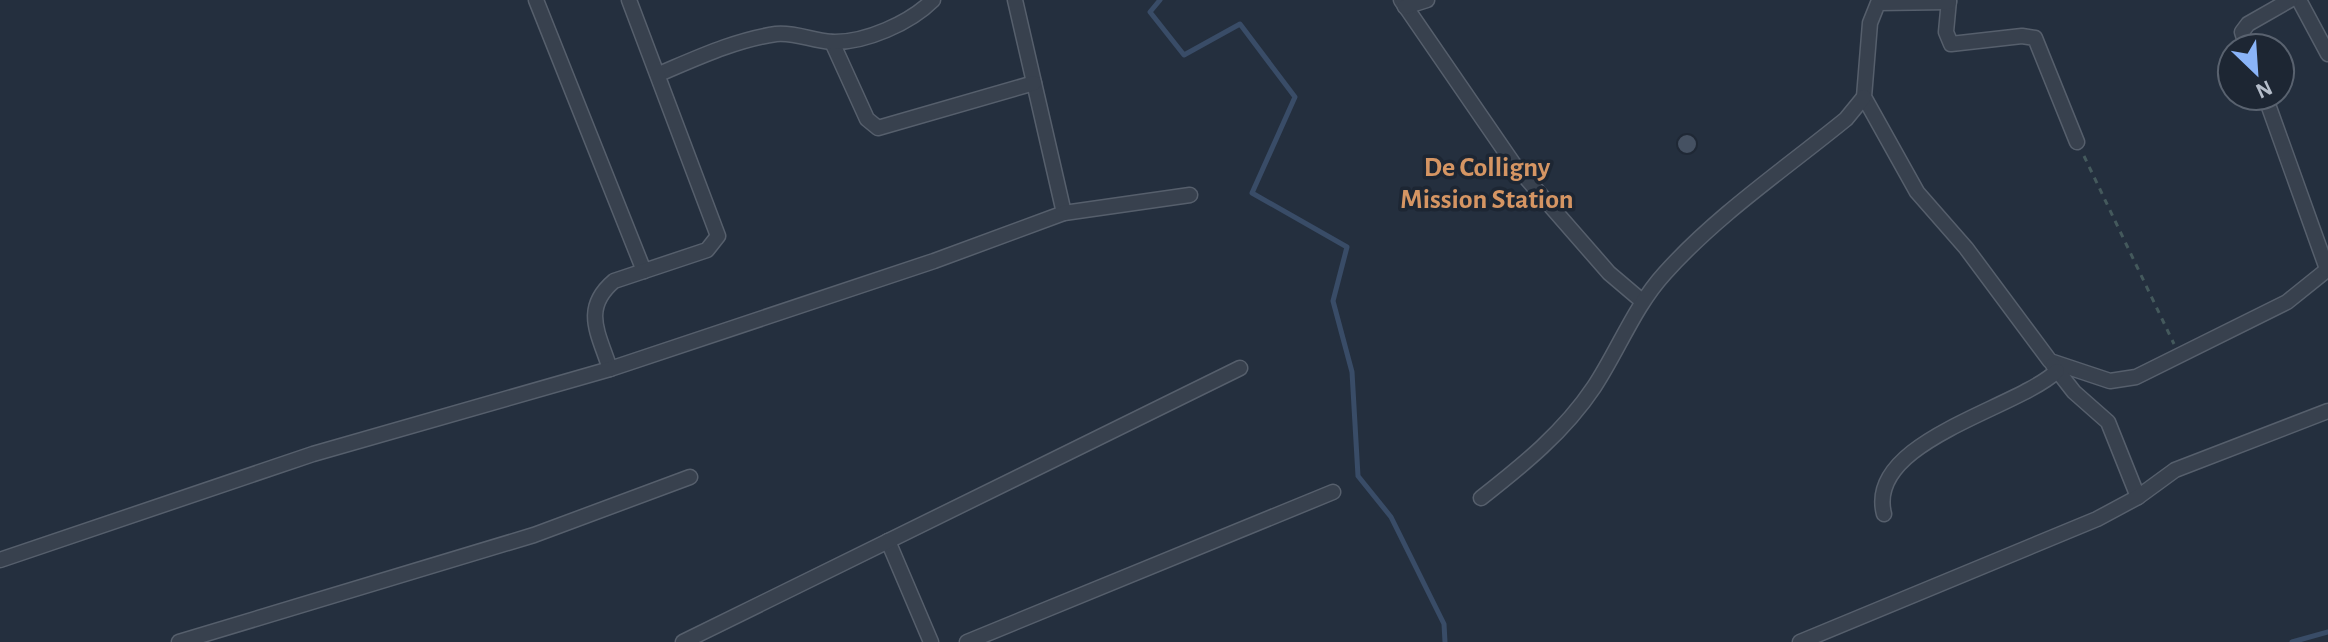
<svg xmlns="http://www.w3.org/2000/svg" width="2328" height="642" viewBox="0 0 2328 642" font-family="'Alegreya Sans',sans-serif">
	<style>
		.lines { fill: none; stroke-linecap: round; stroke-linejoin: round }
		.stream { stroke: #394c67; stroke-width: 5 }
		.building { fill: #455162; stroke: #1f2835; stroke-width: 2 }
		.minor-casing { stroke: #565f6c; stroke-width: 17 }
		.path { stroke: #44595c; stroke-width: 3; stroke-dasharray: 6 6; stroke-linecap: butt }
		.minor { stroke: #38414e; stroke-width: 14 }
		.labels { text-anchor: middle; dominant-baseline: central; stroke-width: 7; stroke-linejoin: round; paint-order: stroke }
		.quarter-label { font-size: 28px; font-weight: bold; fill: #d59563; stroke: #1d2633 }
	</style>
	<rect width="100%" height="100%" fill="#242f3e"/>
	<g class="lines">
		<g class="stream">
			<polyline points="1160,0 1150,12 1184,55 1240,24 1295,97 1252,193 1347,247 1333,301 1352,372 1358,476 1391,517 1444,624 1445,642"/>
			<polyline points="2292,642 2328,632"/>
		</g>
	</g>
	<circle class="building" cx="1687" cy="144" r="10"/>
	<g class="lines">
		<g class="minor-casing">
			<g id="minor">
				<polyline points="536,0 644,271"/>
				<polyline points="1015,0 1064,213"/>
				<polyline points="1401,0 1513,163 1609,273 1642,301"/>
				<polyline points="1949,0 1946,32 1951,44 2022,36 2035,38 2077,142"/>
				<polyline points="2299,0 2328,54"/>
				<polyline points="1949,2 1878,3 1870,23 1864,97 1917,192 1966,248 2050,361 2110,381 2136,377 2287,302 2328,269"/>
				<polyline points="1405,7 1427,0"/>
				<polyline points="832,42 867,119 878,128 1034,83"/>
				<polyline points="2247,48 2242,32 2248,24 2290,0"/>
				<path d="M659,74c38,-16 76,-34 117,-40 20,-2 36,7 56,8 33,1 78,-19 101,-42"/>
				<polyline points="2265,96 2327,269"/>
				<polyline points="2053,365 2074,392 2108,422 2138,497"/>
				<path d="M610,369c-11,-35 -29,-60 4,-88l93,-31 11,-14 -89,-236"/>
				<path d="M1481,498c42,-33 83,-66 113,-111 25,-38 40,-80 71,-114 52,-58 121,-105 181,-154l18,-22"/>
				<path d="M1884,514c-19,-73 133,-105 173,-143"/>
				<polyline points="888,541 931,642"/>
				<polyline points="0,560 313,454 610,369 934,261 1064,213 1190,195"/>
				<polyline points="179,642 534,535 690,477"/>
				<polyline points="683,642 1240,368"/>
				<polyline points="967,642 1333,492"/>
				<polyline points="1800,642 2097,519 2138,497 2175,470 2328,411"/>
			</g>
		</g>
		<polyline class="path" points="2084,156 2174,344"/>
		<use href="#minor" class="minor"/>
	</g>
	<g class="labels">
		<g class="quarter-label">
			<text x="1487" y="168">De Colligny<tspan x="1487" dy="32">Mission Station</tspan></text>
		</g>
	</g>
	<g transform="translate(2256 72) rotate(155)"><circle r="38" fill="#1d2633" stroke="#59626f" stroke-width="2"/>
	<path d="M0-6L14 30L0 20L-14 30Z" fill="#8ab4f8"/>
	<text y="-12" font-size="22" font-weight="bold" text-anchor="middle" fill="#b4bcc9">N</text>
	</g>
</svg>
